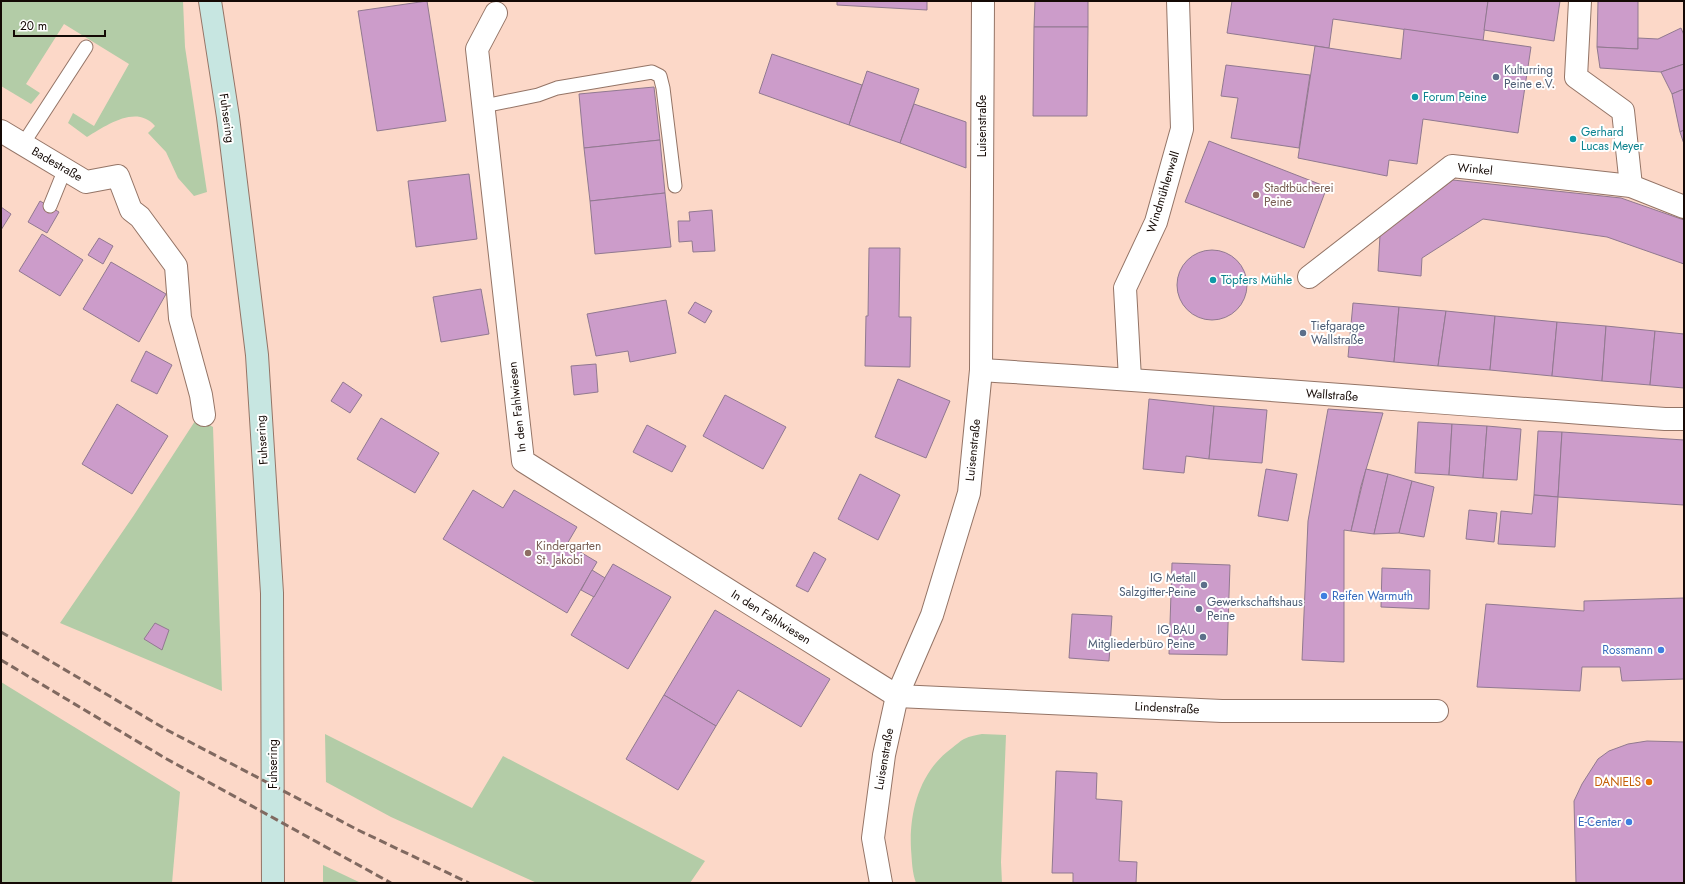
<svg xmlns="http://www.w3.org/2000/svg" width="1685" height="884" viewBox="0 0 1685 884" font-family="Jost,sans-serif">
	<style>
		.green { fill: #b3cca7 }
		.building { fill: #cc9cca; stroke: #917990 }
		.lines { fill: none; stroke-linecap: round; stroke-linejoin: round }
		.lane-casing { stroke: #947466; stroke-width: 15 }
		.street-casing { stroke: #947466; stroke-width: 24 }
		.secondary-casing { stroke: #947466; stroke-width: 24 }
		.lane { stroke: #fff; stroke-width: 13 }
		.street { stroke: #fff; stroke-width: 22 }
		.secondary { stroke: #c7e6e1; stroke-width: 22 }
		.rail { stroke: #806960; stroke-width: 3; stroke-dasharray: 8 4; stroke-linecap: butt }
		.service-dot { fill: #5c6f8a; stroke: #fff; stroke-width: 1.5 }
		.culture-dot { fill: #0f9aa8; stroke: #fff; stroke-width: 1.5 }
		.education-dot { fill: #8d6e63; stroke: #fff; stroke-width: 1.5 }
		.shop-dot { fill: #3f7fe0; stroke: #fff; stroke-width: 1.5 }
		.food-dot { fill: #e8710a; stroke: #fff; stroke-width: 1.5 }
		.labels { text-anchor: middle; dominant-baseline: central; stroke-width: 4; stroke-linejoin: round; paint-order: stroke }
		.service-label { font-size: 12px; fill: #4e5e75; stroke: #fff; text-anchor: start }
		.culture-label { font-size: 12px; fill: #0d838f; stroke: #fff; text-anchor: start }
		.street-label { font-size: 12px; fill: #140905; stroke: #fff }
		.education-label { font-size: 12px; fill: #785e54; stroke: #fff; text-anchor: start }
		.shop-label { font-size: 12px; fill: #366cbe; stroke: #fff; text-anchor: end }
		.food-label { font-size: 12px; fill: #c56008; stroke: #fff; text-anchor: end }
	</style>
	<rect width="100%" height="100%" fill="#fcd8c8"/>
	<g class="green">
		<path d="M1,1h182l2,46 22,145 -13,4 -16,-18 -12,-26 -18,-19 7,-7c-19,-22 -49,0 -68,11l-19,-14 5,-10 21,13 35,-62 -65,-40 -38,60 14,9 -9,11 -30,-18z"/>
		<polygon points="197,418 213,427 222,691 60,623 134,515"/>
		<polygon points="1,682 180,792 172,883 1,883"/>
		<polygon points="325,734 472,808 503,756 705,861 690,883 537,883 391,817 326,782"/>
		<path d="M982,734l24,1 -5,127 1,21h-86c-4,-11 -4,-22 -5,-34 -2,-38 9,-78 41,-101 4,-3 8,-7 12,-9 6,-3 13,-4 18,-5z"/>
		<polygon points="323,865 361,883 323,883"/>
	</g>
	<g class="building">
		<polygon points="427,1 446,121 377,131 358,11"/>
		<polygon points="837,1 927,1 927,10 837,5"/>
		<polygon points="1035,1 1088,1 1088,27 1034,27"/>
		<polygon points="1232,1 1488,1 1483,41 1333,19 1329,48 1227,33"/>
		<polygon points="1488,1 1560,1 1554,41 1484,30"/>
		<polygon points="1598,1 1638,1 1638,49 1597,47"/>
		<polygon points="1034,27 1088,27 1087,116 1033,116"/>
		<polygon points="1681,28 1684,35 1684,64 1661,72 1600,68 1597,47 1638,49 1638,38 1658,39"/>
		<polygon points="1404,29 1531,47 1518,133 1423,119 1417,164 1389,160 1387,176 1298,158 1315,46 1401,59"/>
		<polygon points="772,54 862,85 849,125 759,93"/>
		<polygon points="1684,64 1684,89 1672,94 1661,72"/>
		<polygon points="1226,65 1310,75 1299,148 1231,138 1238,98 1221,96"/>
		<polygon points="867,71 919,89 900,143 849,125"/>
		<polygon points="654,87 660,140 584,148 579,94"/>
		<polygon points="1684,89 1684,130 1680,132 1672,94"/>
		<polygon points="914,104 966,122 966,168 900,143"/>
		<polygon points="1684,130 1684,144 1680,132"/>
		<polygon points="660,140 665,193 590,201 584,148"/>
		<polygon points="1209,141 1327,187 1304,248 1185,202"/>
		<polygon points="469,174 477,239 416,247 408,181"/>
		<polygon points="1453,180 1621,198 1684,220 1684,264 1607,237 1483,219 1422,258 1421,276 1378,271 1380,235"/>
		<polygon points="665,193 671,247 595,254 590,201"/>
		<polygon points="40,201 59,212 47,233 28,222"/>
		<polygon points="1,207 11,214 1,230"/>
		<polygon points="712,210 715,251 693,252 692,241 679,242 678,221 690,221 689,212"/>
		<polygon points="42,234 83,260 60,296 19,271"/>
		<polygon points="99,238 113,246 103,264 88,255"/>
		<polygon points="869,248 900,248 899,317 911,317 910,367 865,366 866,316 868,316"/>
		<circle cx="1212" cy="285" r="35"/>
		<polygon points="111,262 166,294 139,342 83,309"/>
		<polygon points="481,289 489,334 441,342 433,297"/>
		<polygon points="666,300 676,353 630,362 628,351 596,356 587,314"/>
		<polygon points="695,302 712,311 705,323 688,313"/>
		<polygon points="1353,303 1399,307 1394,362 1348,357"/>
		<polygon points="1399,307 1446,311 1438,366 1394,362"/>
		<polygon points="1446,311 1495,316 1490,370 1438,366"/>
		<polygon points="1495,316 1557,322 1552,376 1490,370"/>
		<polygon points="1557,322 1606,326 1602,381 1552,376"/>
		<polygon points="1606,326 1655,331 1650,385 1602,381"/>
		<polygon points="1655,331 1684,334 1684,388 1650,385"/>
		<polygon points="146,351 172,365 157,394 131,381"/>
		<polygon points="596,364 598,392 574,395 571,366"/>
		<polygon points="898,379 950,401 926,458 875,437"/>
		<polygon points="343,382 362,395 350,413 331,401"/>
		<polygon points="725,395 786,427 763,469 703,436"/>
		<polygon points="1149,399 1214,406 1209,459 1186,456 1184,473 1143,469"/>
		<polygon points="117,404 168,436 132,494 82,464"/>
		<polygon points="1214,406 1267,410 1262,463 1209,459"/>
		<polygon points="1328,409 1383,413 1361,486 1351,531 1344,530 1344,662 1302,660 1308,521"/>
		<polygon points="381,418 439,453 415,493 357,459"/>
		<polygon points="1418,422 1452,424 1449,475 1415,473"/>
		<polygon points="1452,424 1487,426 1483,478 1449,475"/>
		<polygon points="647,425 686,446 672,472 633,452"/>
		<polygon points="1487,426 1521,429 1517,480 1483,478"/>
		<polygon points="1538,431 1562,432 1558,497 1534,495"/>
		<polygon points="1562,432 1684,440 1684,505 1558,497"/>
		<polygon points="1266,469 1297,474 1288,521 1258,516"/>
		<polygon points="1366,469 1388,474 1374,534 1351,531"/>
		<polygon points="860,474 900,495 878,540 838,519"/>
		<polygon points="1388,474 1412,481 1399,533 1374,534"/>
		<polygon points="1412,481 1434,487 1424,537 1399,533"/>
		<polygon points="473,490 503,508 514,490 577,527 567,544 597,562 567,613 443,539"/>
		<polygon points="1534,495 1558,497 1555,547 1498,544 1501,511 1532,514"/>
		<polygon points="1469,510 1497,513 1494,542 1466,539"/>
		<polygon points="814,552 826,559 808,592 796,586"/>
		<polygon points="1172,563 1230,565 1227,655 1169,654"/>
		<polygon points="613,564 671,597 628,669 571,635"/>
		<polygon points="1382,568 1430,570 1429,609 1381,607"/>
		<polygon points="592,570 605,578 594,597 581,590"/>
		<polygon points="1684,598 1684,679 1622,681 1620,667 1582,667 1580,691 1477,687 1486,604 1584,611 1584,601"/>
		<polygon points="715,610 830,679 801,727 738,690 716,726 664,695"/>
		<polygon points="1072,614 1112,616 1109,661 1069,658"/>
		<polygon points="155,623 169,630 162,650 144,639"/>
		<polygon points="664,695 716,726 678,790 626,759"/>
		<polygon points="1647,741 1684,742 1684,883 1576,883 1574,801 1582,784 1598,759 1609,751 1628,744"/>
		<polygon points="1056,771 1097,773 1096,799 1122,801 1119,861 1137,862 1136,883 1073,883 1073,873 1052,873"/>
	</g>
	<g class="lines">
		<g class="lane-casing">
			<g id="lane">
				<polyline points="484,106 538,95 557,88 652,72 660,76 663,88 675,186"/>
				<polyline points="23,144 86,47"/>
				<polyline points="50,206 65,169"/>
			</g>
		</g>
		<g class="street-casing">
			<g id="street">
				<polyline points="1580,1 1576,77 1623,111 1631,186"/>
				<polyline points="496,13 477,49 523,461 897,696 1222,711 1437,711"/>
				<polyline points="1,131 86,182 118,176 131,210 140,217 176,266 180,318 201,395 204,415"/>
				<polyline points="1309,277 1452,166 1631,186 1684,207"/>
				<path d="M981,370c228,14 456,33 684,49h19"/>
				<polyline points="1130,379 1125,288 1156,222 1182,129 1178,1"/>
				<polyline points="881,883 873,838 884,755 897,696 932,615 969,493 981,370 983,1"/>
			</g>
		</g>
		<g class="secondary-casing">
			<polyline id="secondary" points="210,1 228,117 257,355 272,593 273,883"/>
		</g>
		<use href="#lane" class="lane"/>
		<use href="#street" class="street"/>
		<use href="#secondary" class="secondary"/>
		<g class="rail">
			<polyline points="1,632 167,730 358,830 469,883"/>
			<polyline points="1,660 165,758 391,883"/>
		</g>
	</g>
	<g class="service-dot">
		<circle cx="1496" cy="77" r="4"/>
		<circle cx="1303" cy="333" r="4"/>
		<circle cx="1204" cy="585" r="4"/>
		<circle cx="1199" cy="609" r="4"/>
		<circle cx="1203" cy="637" r="4"/>
	</g>
	<g class="culture-dot">
		<circle cx="1415" cy="97" r="4"/>
		<circle cx="1573" cy="139" r="4"/>
		<circle cx="1213" cy="280" r="4"/>
	</g>
	<g class="education-dot">
		<circle cx="1256" cy="195" r="4"/>
		<circle cx="528" cy="553" r="4"/>
	</g>
	<g class="shop-dot">
		<circle cx="1324" cy="596" r="4"/>
		<circle cx="1661" cy="650" r="4"/>
		<circle cx="1629" cy="822" r="4"/>
	</g>
	<circle class="food-dot" cx="1649" cy="782" r="4"/>
	<g class="labels">
		<g class="service-label">
			<text x="1504" y="70">Kulturring<tspan x="1504" dy="14">Peine e.V.</tspan></text>
			<text x="1311" y="326">Tiefgarage<tspan x="1311" dy="14">Wallstraße</tspan></text>
			<text x="1196" y="578" text-anchor="end">IG Metall<tspan x="1196" dy="14">Salzgitter-Peine</tspan></text>
			<text x="1207" y="602">Gewerkschaftshaus<tspan x="1207" dy="14">Peine</tspan></text>
			<text x="1195" y="630" text-anchor="end">IG BAU<tspan x="1195" dy="14">Mitgliederbüro Peine</tspan></text>
		</g>
		<g class="culture-label">
			<text x="1423" y="97">Forum Peine</text>
			<text x="1581" y="132">Gerhard<tspan x="1581" dy="14">Lucas Meyer</tspan></text>
			<text x="1221" y="280">Töpfers Mühle</text>
		</g>
		<g class="street-label">
			<text transform="translate(227 118) rotate(82)">Fuhsering</text>
			<text transform="translate(982 126) rotate(-90)">Luisenstraße</text>
			<text transform="translate(57 164) rotate(30)">Badestraße</text>
			<text transform="translate(1475 169) rotate(6)">Winkel</text>
			<text transform="translate(1163 192) rotate(-73)">Windmühlenwall</text>
			<text transform="translate(1332 395) rotate(4)">Wallstraße</text>
			<text transform="translate(517 407) rotate(-96)">In den Fahlwiesen</text>
			<text transform="translate(262 440) rotate(-94)">Fuhsering</text>
			<text transform="translate(973 450) rotate(-84)">Luisenstraße</text>
			<text transform="translate(771 617) rotate(32)">In den Fahlwiesen</text>
			<text transform="translate(1167 708) rotate(3)">Lindenstraße</text>
			<text transform="translate(884 759) rotate(-80)">Luisenstraße</text>
			<text transform="translate(273 764) rotate(-90)">Fuhsering</text>
		</g>
		<g class="education-label">
			<text x="1264" y="188">Stadtbücherei<tspan x="1264" dy="14">Peine</tspan></text>
			<text x="536" y="546">Kindergarten<tspan x="536" dy="14">St. Jakobi</tspan></text>
		</g>
		<g class="shop-label">
			<text x="1332" y="596" text-anchor="start">Reifen Warmuth</text>
			<text x="1653" y="650">Rossmann</text>
			<text x="1621" y="822">E-Center</text>
		</g>
		<g class="food-label">
			<text x="1641" y="782">DANIELS</text>
		</g>
	</g>
	<rect width="1685" height="884" fill="none" stroke="#140905" stroke-width="4"/>
	<path d="M14 30v6h91v-6" fill="none" stroke="#140905" stroke-width="2"/>
	<text x="20" y="30" font-size="12" fill="#140905" stroke="#ffffff" stroke-width="3" paint-order="stroke">20 m</text>
</svg>
